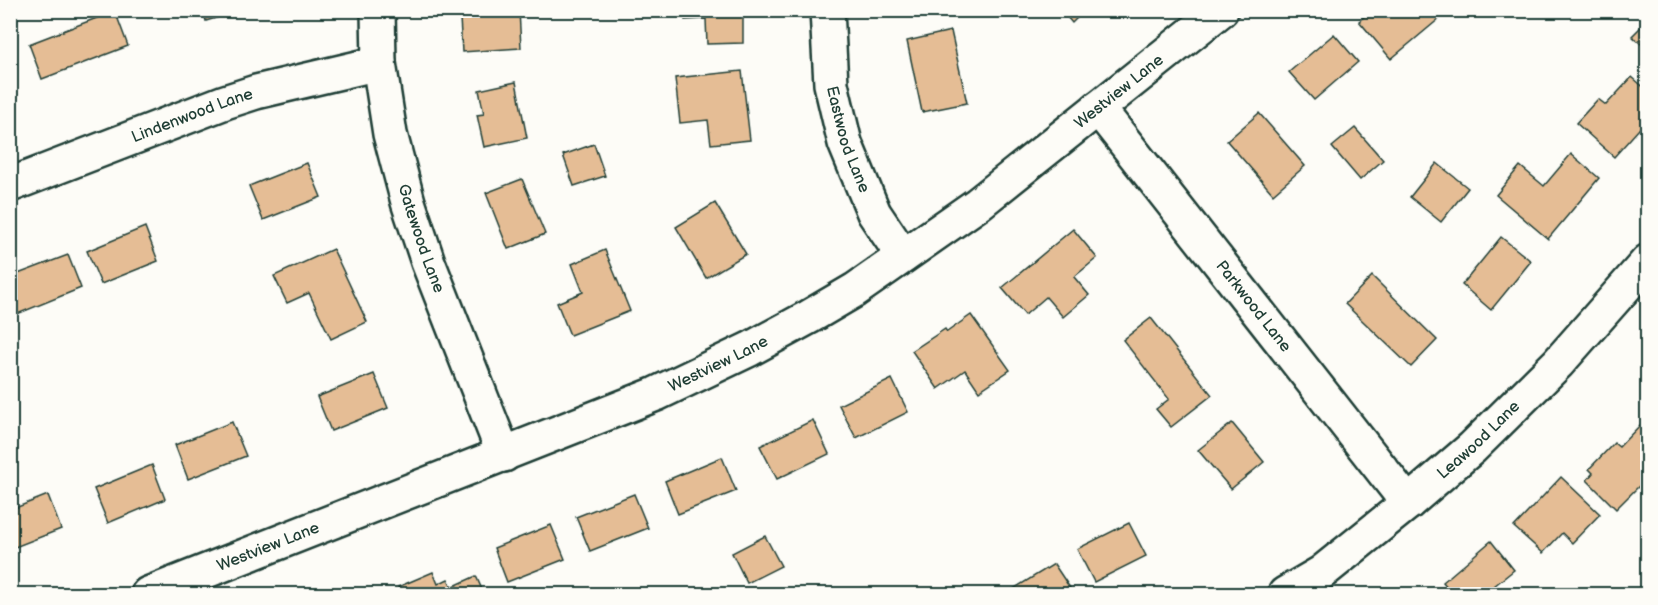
<svg xmlns="http://www.w3.org/2000/svg" width="1658" height="605" viewBox="0 0 1658 605" font-family="'Balsamiq Sans',sans-serif">
	<style>
		.building { fill: #e5bd95; stroke: #1f3d34; stroke-width: 1.5 }
		.lines { fill: none; stroke-linecap: round; stroke-linejoin: round }
		.minor-casing { stroke: #1f3d34; stroke-width: 38 }
		.minor { stroke: #fdfcf7; stroke-width: 33 }
		.labels { text-anchor: middle; dominant-baseline: central; stroke-width: 4.5; stroke-linejoin: round; paint-order: stroke }
		.street-label { font-size: 16px; fill: #1f3d34; stroke: #fdfcf7 }
	</style>
	<rect width="100%" height="100%" fill="#fdfcf7"/>
	<filter id="ink" filterUnits="userSpaceOnUse"><feTurbulence type="fractalNoise" baseFrequency=".0167" numOctaves="2"/><feDisplacementMap in="SourceGraphic" scale="12" xChannelSelector="R" yChannelSelector="G"/><feConvolveMatrix kernelMatrix="1 2 1 2 8 2 1 2 1" color-interpolation-filters="sRGB"/></filter>
	<g filter="url(#ink)">
		<g class="building">
			<polygon points="203,10 242,10 206,21"/>
			<polygon points="474,10 519,10 521,48 462,52 460,18 475,18"/>
			<polygon points="685,10 743,10 743,43 707,44 706,19 685,20"/>
			<polygon points="1061,10 1085,10 1072,23"/>
			<polygon points="1372,10 1443,10 1446,13 1391,59 1359,21"/>
			<polygon points="115,11 128,46 42,79 29,44"/>
			<polygon points="1648,20 1648,50 1632,36"/>
			<polygon points="951,31 967,103 922,112 907,41"/>
			<polygon points="1334,34 1358,62 1314,100 1289,72"/>
			<polygon points="742,71 750,140 711,144 708,120 680,123 675,78"/>
			<polygon points="1632,77 1648,91 1648,119 1614,157 1576,123 1598,99 1606,105"/>
			<polygon points="516,82 527,138 484,147 477,115 484,114 479,90"/>
			<polygon points="1259,113 1305,166 1273,194 1227,141"/>
			<polygon points="1355,128 1383,160 1360,180 1332,147"/>
			<polygon points="594,144 605,176 574,186 563,155"/>
			<polygon points="1571,154 1599,178 1548,239 1496,195 1520,166 1544,186"/>
			<polygon points="307,163 321,197 263,220 249,186"/>
			<polygon points="1437,163 1468,188 1441,222 1410,197"/>
			<polygon points="522,179 545,234 508,249 486,193"/>
			<polygon points="715,203 746,254 706,278 676,227"/>
			<polygon points="145,227 158,261 101,284 87,251"/>
			<polygon points="1073,229 1097,258 1074,277 1089,295 1063,317 1046,297 1025,315 1002,288"/>
			<polygon points="1501,237 1531,261 1491,310 1462,285"/>
			<polygon points="333,249 367,322 331,339 309,293 287,303 274,276"/>
			<polygon points="605,250 630,311 570,335 557,303 583,292 572,264"/>
			<polygon points="68,255 81,288 10,317 10,277"/>
			<polygon points="1372,276 1437,340 1411,367 1345,304"/>
			<polygon points="971,315 1010,370 979,391 965,370 938,389 912,351 945,329 947,332"/>
			<polygon points="1151,318 1212,395 1171,427 1156,409 1169,399 1123,340"/>
			<polygon points="374,374 388,408 331,431 317,397"/>
			<polygon points="892,379 908,412 856,438 839,405"/>
			<polygon points="813,420 829,454 777,479 760,446"/>
			<polygon points="1644,421 1648,424 1648,477 1616,509 1587,480 1593,473 1589,469 1614,443 1619,447"/>
			<polygon points="232,422 246,456 188,479 175,445"/>
			<polygon points="1232,423 1264,462 1231,489 1198,450"/>
			<polygon points="722,457 736,491 678,514 665,481"/>
			<polygon points="152,465 165,499 108,523 94,489"/>
			<polygon points="1561,477 1600,514 1572,543 1562,533 1543,553 1514,527"/>
			<polygon points="634,494 648,528 590,551 576,517"/>
			<polygon points="48,495 61,529 10,549 10,510"/>
			<polygon points="1129,523 1146,556 1094,582 1077,549"/>
			<polygon points="551,525 565,559 507,582 494,548"/>
			<polygon points="765,536 781,566 747,583 732,553"/>
			<polygon points="1491,541 1514,570 1484,594 1453,594 1443,582"/>
			<polygon points="1054,564 1074,594 1005,594"/>
			<polygon points="433,572 438,584 448,579 452,587 476,576 484,594 401,594 398,587"/>
		</g>
		<g class="lines">
			<g class="minor-casing">
				<g id="minor">
					<path id="s1" d="M378,10l1,53 11,71 18,68 20,60 76,193"/>
					<path id="s2" d="M827,10l4,74 14,59 29,70 29,43"/>
					<path id="s3" d="M1098,108l310,395"/>
					<path id="s4" d="M10,185l215,-83 31,-10 123,-29"/>
					<path id="s5" d="M148,594l508,-200 94,-45 59,-32 46,-27 123,-86 243,-194"/>
					<path id="s6" d="M1285,594l36,-21 87,-70 64,-55 86,-85 90,-102"/>
				</g>
			</g>
			<use href="#minor" class="minor"/>
		</g>
	</g>
	<g class="labels">
		<g class="street-label">
			<text stroke="none"><textPath href="#s5" startOffset="1101">Westview Lane</textPath></text>
			<text stroke="none"><textPath href="#s4" startOffset="195">Lindenwood Lane</textPath></text>
			<text stroke="none"><textPath href="#s2" startOffset="132">Eastwood Lane</textPath></text>
			<text stroke="none"><textPath href="#s1" startOffset="234">Gatewood Lane</textPath></text>
			<text stroke="none"><textPath href="#s3" startOffset="252">Parkwood Lane</textPath></text>
			<text stroke="none"><textPath href="#s5" startOffset="615">Westview Lane</textPath></text>
			<text stroke="none"><textPath href="#s6" startOffset="248">Leawood Lane</textPath></text>
			<text stroke="none"><textPath href="#s5" startOffset="129">Westview Lane</textPath></text>
		</g>
	</g>
	<rect width="1658" height="605" fill="none" stroke="#fdfcf7" stroke-width="36"/>
	<rect x="18" y="18" width="1622" height="569" fill="none" stroke="#1f3d34" stroke-width="2" filter="url(#ink)"/>
</svg>
